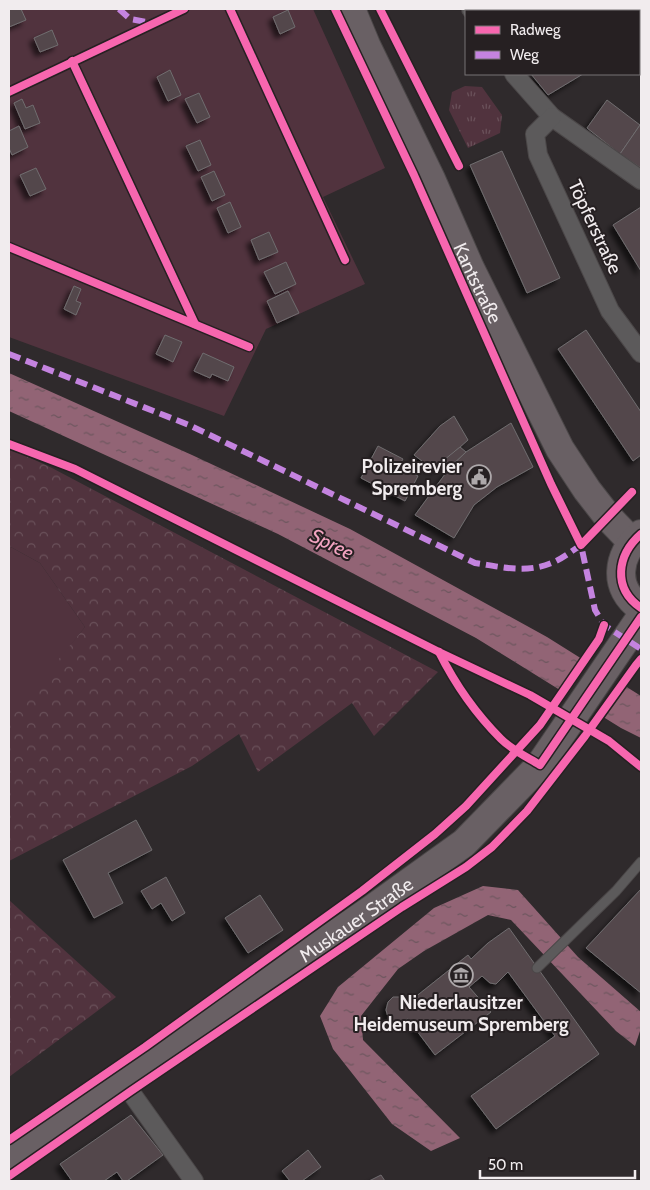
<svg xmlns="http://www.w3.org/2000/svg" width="650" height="1190" viewBox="0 0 650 1190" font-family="Cabin,sans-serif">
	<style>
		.green { fill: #51333e }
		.forest { fill: url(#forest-crowns) }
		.park { fill: url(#park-tufts) }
		.water { fill: url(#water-ripples) }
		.pier { fill: #2f2a2c }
		.building { fill: #52474b; stroke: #706d6f; filter: url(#shadow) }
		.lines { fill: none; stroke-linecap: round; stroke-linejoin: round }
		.service-casing { stroke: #4b4748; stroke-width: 11 }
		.minor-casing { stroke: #4b4748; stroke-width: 20 }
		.primary-casing { stroke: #4b4748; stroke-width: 30 }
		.service { stroke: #5c5a5b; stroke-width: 9 }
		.minor { stroke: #5c5a5b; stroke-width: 18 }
		.primary { stroke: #696064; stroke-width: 28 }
		.quiet { stroke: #c483df; stroke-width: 6; stroke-dasharray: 12 6; stroke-linecap: butt }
		.cycleway-casing { stroke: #262022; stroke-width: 11 }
		.cycleway { stroke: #f766af; stroke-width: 8 }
		.labels { text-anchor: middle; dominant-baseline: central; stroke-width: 4; stroke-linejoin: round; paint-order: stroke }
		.street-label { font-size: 19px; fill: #f1ecee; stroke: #262022 }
		.poi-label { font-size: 19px; font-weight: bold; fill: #f1ecee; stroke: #262022; text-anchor: end }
		.water-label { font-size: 20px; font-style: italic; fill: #f3a4c1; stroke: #262022 }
	</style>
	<defs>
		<pattern id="forest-crowns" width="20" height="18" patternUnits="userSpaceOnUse" patternTransform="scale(1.25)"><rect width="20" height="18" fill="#51333e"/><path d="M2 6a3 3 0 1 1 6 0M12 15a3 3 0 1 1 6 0" fill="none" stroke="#6a515a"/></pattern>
		<pattern id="park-tufts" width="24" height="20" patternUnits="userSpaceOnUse" patternTransform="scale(1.25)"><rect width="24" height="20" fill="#51333e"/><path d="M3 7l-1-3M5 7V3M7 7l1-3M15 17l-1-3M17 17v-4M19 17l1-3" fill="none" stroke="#6a515a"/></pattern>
		<pattern id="water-ripples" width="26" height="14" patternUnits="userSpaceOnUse" patternTransform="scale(1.25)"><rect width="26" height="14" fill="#926475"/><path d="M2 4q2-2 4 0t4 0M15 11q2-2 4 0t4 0" fill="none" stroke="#6d565e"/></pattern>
		<filter id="shadow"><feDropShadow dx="-4.5" dy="4.5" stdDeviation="2.5" flood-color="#0009"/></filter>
	</defs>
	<rect width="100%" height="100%" fill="#2f2a2c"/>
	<g class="green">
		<polygon points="9,9 313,9 385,168 323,197 365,284 266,329 224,416 9,337"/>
		<polygon points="9,546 40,563 85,627 9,724"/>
	</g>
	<g class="forest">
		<polygon points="9,448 52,468 438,672 374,736 352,703 258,772 239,734 192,766 9,861 9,720 85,627 40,563 9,546"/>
		<polygon points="9,900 116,997 9,1077"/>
	</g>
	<polygon class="park" points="465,86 482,87 502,115 500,133 468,148 449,110 452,92"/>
	<g class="water">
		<polygon points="9,373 192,455 350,529 547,637 641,696 641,738 621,728 476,638 278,534 9,411"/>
		<polygon points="483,886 518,890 578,957 641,1012 641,1028 635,1046 616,1031 511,920 488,915 424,951 398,969 361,1016 363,1040 460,1138 431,1151 392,1124 333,1049 320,1016 338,987 434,908"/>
	</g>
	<polygon class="pier" points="582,656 626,684 603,719 558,691"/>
	<g class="building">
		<polygon points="9,9 21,9 26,20 9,27"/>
		<polygon points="553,9 596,9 594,11 551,11"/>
		<polygon points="596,9 614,9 617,11 594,11"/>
		<polygon points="288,10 295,27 280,34 273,17"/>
		<polygon points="52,30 58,45 40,52 34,38"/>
		<polygon points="170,70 181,95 168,101 157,77"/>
		<polygon points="531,74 583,74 548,95"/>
		<polygon points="199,93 210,117 197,123 185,99"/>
		<polygon points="22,99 26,108 33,105 40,123 25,129 14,103"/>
		<polygon points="607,100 640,125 620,154 587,128"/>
		<polygon points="640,125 641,126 641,168 620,154"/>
		<polygon points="19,126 28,147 12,155 9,148 9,131"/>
		<polygon points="200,140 211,165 198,171 186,146"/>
		<polygon points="502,151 560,278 527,293 470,165"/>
		<polygon points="36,168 46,189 30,196 20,175"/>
		<polygon points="214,171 225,195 212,201 201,177"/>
		<polygon points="230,202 241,227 228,233 217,208"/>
		<polygon points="641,207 641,271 613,225"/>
		<polygon points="269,232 278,252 259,260 251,240"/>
		<polygon points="286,262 296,284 275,294 264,272"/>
		<polygon points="74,286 81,289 76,301 81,303 76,315 64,309"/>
		<polygon points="288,291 299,313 277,323 267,301"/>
		<polygon points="586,330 641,412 641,455 633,461 558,349"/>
		<polygon points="165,335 182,342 173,362 156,354"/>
		<polygon points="203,353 234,367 228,381 212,374 210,378 194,371"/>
		<polygon points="454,416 468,440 434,470 414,455 440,426"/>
		<polygon points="511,423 533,467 497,487 474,505 454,538 415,515 451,466 466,452"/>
		<polygon points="378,446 403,459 399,466 418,476 405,501 361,478"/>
		<polygon points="460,447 466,452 451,466 444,460"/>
		<polygon points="136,820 152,850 108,873 123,903 94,918 63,860"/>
		<polygon points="166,877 185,913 172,921 161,903 152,909 141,891"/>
		<polygon points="641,889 641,993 586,948"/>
		<polygon points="260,895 283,930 248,953 225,918"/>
		<polygon points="509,928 599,1054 496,1129 471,1096 555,1036 508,972 496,984 490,983 482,976 469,987 491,1012 435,1055 408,1019 401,1022 394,1021 388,1017 386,1010 388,1002 393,997 404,997 409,1002 468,955 471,959 488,943"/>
		<polygon points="131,1115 163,1155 127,1181 123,1181 117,1172 104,1181 72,1181 60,1164"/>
		<polygon points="308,1150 321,1167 302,1181 290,1181 282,1171"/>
		<polygon points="381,1175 385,1181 369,1181"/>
	</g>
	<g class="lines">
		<g class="service-casing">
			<polyline id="service" points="537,968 616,891 641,862"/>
		</g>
		<g class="minor-casing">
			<g id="minor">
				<polyline points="471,9 473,11"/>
				<polyline points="536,11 538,9"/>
				<polyline points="514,74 552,117 641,180"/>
				<polyline points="552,117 535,134 538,155 610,311 641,353"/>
				<polyline points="122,1080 194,1181"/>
			</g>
		</g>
		<g class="primary-casing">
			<g id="primary">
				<path id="s1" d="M351,9l15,36 65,134 39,89 90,181 27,41 21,27 24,25"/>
				<path d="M641,534c-24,21 -29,54 0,74"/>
				<path id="s2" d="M9,1158l363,-249 92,-66 76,-78 101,-148"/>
			</g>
		</g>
		<use href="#service" class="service"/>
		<use href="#minor" class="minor"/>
		<use href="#primary" class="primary"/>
		<g class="quiet">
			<polyline points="119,9 130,19 152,23"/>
			<path d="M9,354l180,71 286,138c27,4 52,11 79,-1 9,-4 18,-11 27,-17l14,65 9,15 37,24"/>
		</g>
		<g class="cycleway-casing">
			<g id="cycleway">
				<polyline points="230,9 345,260"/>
				<polyline points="335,9 414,175 551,484 581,545 632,492"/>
				<polyline points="380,9 459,166"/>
				<polyline points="72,61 195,324"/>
				<polyline points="9,92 184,9"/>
				<polyline points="9,247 249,347"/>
				<polyline points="9,444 75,469 439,652 530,695 609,741 641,767"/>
				<path d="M641,534c-24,21 -29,54 0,74"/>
				<path d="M439,652c16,32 37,62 62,87 11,11 26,18 39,26l101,-148"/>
				<polyline points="9,1140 145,1047 362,891 435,834 466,806 540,725 599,639 604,625"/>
				<polyline points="9,1176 131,1091 402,907 466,867 492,847 527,811 585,736 636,665 641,659"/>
			</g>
		</g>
		<use href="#cycleway" class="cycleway"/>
	</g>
	<defs>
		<g id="civic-ring" transform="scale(1.25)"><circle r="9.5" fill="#262022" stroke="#ada8aa" stroke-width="1.5"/><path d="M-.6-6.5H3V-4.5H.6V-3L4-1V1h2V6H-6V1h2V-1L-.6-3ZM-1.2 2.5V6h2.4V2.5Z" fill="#ada8aa"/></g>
		<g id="museum-ring" transform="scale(1.25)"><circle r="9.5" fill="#262022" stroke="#ada8aa" stroke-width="1.5"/><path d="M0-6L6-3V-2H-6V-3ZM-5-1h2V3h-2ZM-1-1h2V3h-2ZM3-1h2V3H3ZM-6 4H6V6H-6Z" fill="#ada8aa"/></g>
	</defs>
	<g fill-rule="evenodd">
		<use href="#civic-ring" x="479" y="477"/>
		<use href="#museum-ring" x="461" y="975"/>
	</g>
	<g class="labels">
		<g class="street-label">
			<text transform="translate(595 227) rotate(65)">Töpferstraße</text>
			<text stroke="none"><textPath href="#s1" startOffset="302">Kantstraße</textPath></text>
			<text stroke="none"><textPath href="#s2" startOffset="421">Muskauer Straße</textPath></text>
		</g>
		<g class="poi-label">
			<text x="462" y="466">Polizeirevier<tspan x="462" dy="22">Spremberg</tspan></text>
			<text x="461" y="1002" text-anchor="middle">Niederlausitzer<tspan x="461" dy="22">Heidemuseum Spremberg</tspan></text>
		</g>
		<g class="water-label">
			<text transform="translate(332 544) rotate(26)">Spree</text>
		</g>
	</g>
	<rect width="650" height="1190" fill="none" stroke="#f1ecee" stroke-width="20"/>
	<rect x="465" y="10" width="175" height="65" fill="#262022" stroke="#777274"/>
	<rect x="475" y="26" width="25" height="8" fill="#f766af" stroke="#777274"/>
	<text x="510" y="35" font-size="15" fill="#f1ecee">Radweg</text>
	<rect x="475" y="51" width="25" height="8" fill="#c483df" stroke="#777274"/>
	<text x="510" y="60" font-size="15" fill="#f1ecee">Weg</text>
	<path d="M480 1170v8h155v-8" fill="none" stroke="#f1ecee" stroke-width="2.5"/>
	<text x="488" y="1170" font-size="15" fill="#f1ecee" stroke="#262022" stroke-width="4" paint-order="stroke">50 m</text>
</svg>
